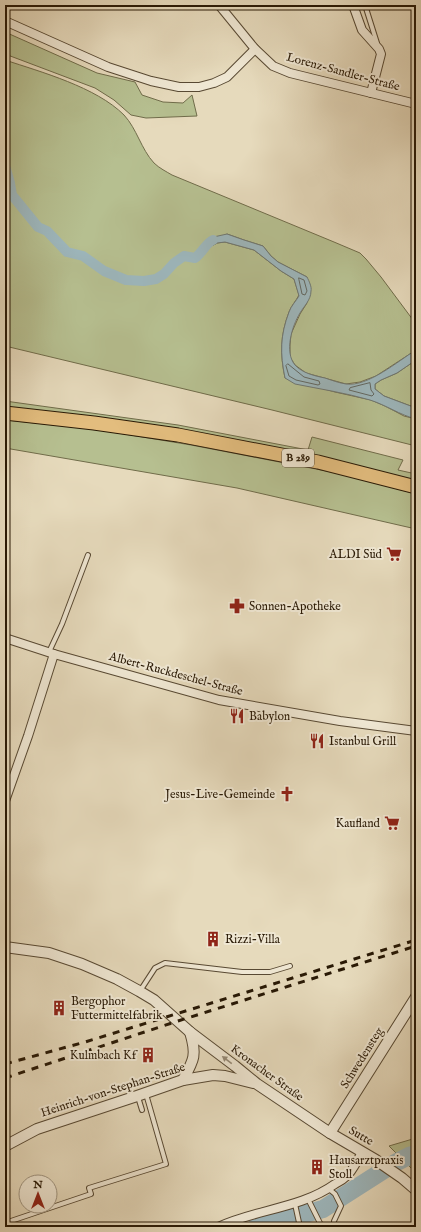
<svg xmlns="http://www.w3.org/2000/svg" width="421" height="1232" viewBox="0 0 421 1232" font-family="'IM FELL English',serif">
	<style>
		.green { fill: #b6bf90; stroke: #706c4a }
		.water { fill: #9db7bd; stroke: #6f7873 }
		.lines { fill: none; stroke-linecap: round; stroke-linejoin: round }
		.shore { stroke: #636861; stroke-width: 1 }
		.canal { stroke: #9db7bd; stroke-width: 10 }
		.river { stroke: #9db7bd; stroke-width: 18 }
		.service-casing { stroke: #584933; stroke-width: 6 }
		.minor-casing { stroke: #584933; stroke-width: 10 }
		.tertiary-casing { stroke: #584933; stroke-width: 12 }
		.trunk-casing { stroke: #291905; stroke-width: 15 }
		.service { stroke: #efe7d3; stroke-width: 4 }
		.minor { stroke: #efe7d3; stroke-width: 8 }
		.tertiary { stroke: #efe7d3; stroke-width: 10 }
		.trunk { stroke: #e3bd7e; stroke-width: 13 }
		.rail { stroke: #291905; stroke-width: 3; stroke-dasharray: 7 7; stroke-linecap: butt }
		.oneway { fill: #968a76 }
		.labels { text-anchor: middle; dominant-baseline: central; stroke-width: 4; stroke-linejoin: round; paint-order: stroke }
		.shield { fill: #efe7d3; stroke: #645743; stroke-width: 1 }
		.shield-label { font-size: 11px; font-weight: bold; fill: #291905 }
		.street-label { font-size: 12px; fill: #291905; stroke: #efe7d3 }
		.poi-label { font-size: 12px; fill: #291905; stroke: #efe7d3; text-anchor: start }
	</style>
	<rect width="100%" height="100%" fill="#e6dabc"/>
	<filter id="stains"><feTurbulence type="fractalNoise" baseFrequency=".005" numOctaves="4"/><feColorMatrix values="0 0 0 0 .2 0 0 0 0 .09 0 0 0 0 .02 0 0 0 .5 -.17"/></filter>
	<radialGradient id="worn" r=".72"><stop offset=".6" stop-color="#630" stop-opacity="0"/><stop offset="1" stop-color="#630" stop-opacity=".3"/></radialGradient>
	<g class="green">
		<polygon points="5,32 97,73 135,82 142,95 163,102 183,103 192,95 197,116 146,118 131,115 114,100 95,88 5,54"/>
		<path d="M5,60c36,12 91,27 119,55 13,14 17,34 30,48 5,5 13,9 18,12l162,67 26,11 6,6 15,18 35,47v26l-40,26 -16,6 -14,2 -40,-11 -11,-8 -5,-8v-12l1,-11 9,-20 7,-11v-26l-29,-15 -7,-6 -8,-10 -19,-6 -17,-6 -25,15 6,-1 9,-5 8,-1 29,8 27,21 13,8 5,16c-3,6 -8,11 -10,17 -9,24 -9,42 -4,66l50,14 36,8 14,6 19,10 12,3v27l-144,-36 -267,-64z"/>
		<polygon points="416,360 416,408 384,396 375,389 375,384 381,380 397,373"/>
		<polygon points="5,401 178,425 308,450 312,437 403,460 398,470 416,474 416,481 5,407"/>
		<polygon points="5,420 94,429 191,445 342,474 416,494 416,529 237,488 5,448"/>
		<polygon points="416,1138 416,1170 414,1171 389,1146"/>
	</g>
	<path class="water" d="M227,234l17,6 19,6 8,10 7,6 29,15c2,4 5,10 4,14 0,9 -7,15 -11,22 -8,13 -16,39 -5,52 7,8 20,11 30,13 6,2 14,5 21,6 22,3 52,-23 70,-34v10l-19,13 -16,7 -6,4v5l9,7 32,12v11c-16,-4 -30,-14 -46,-19 -24,-7 -50,-11 -75,-16l-10,-6c-5,-25 -5,-42 4,-66 2,-6 7,-11 10,-16l-5,-17 -13,-8 -27,-21 -29,-8 -8,1 -9,5 -7,2 8,-12z"/>
	<g class="lines">
		<g class="shore">
			<polygon points="299,278 304,280 307,291 305,295 302,294 299,280"/>
			<polygon points="288,364 304,377 319,381 320,384 318,385 296,380 289,376 286,366"/>
			<polygon points="370,383 371,390 374,394 372,396 349,390 350,388"/>
		</g>
		<path class="canal" d="M5,166l5,17 2,12 26,32 9,4 20,21 16,4 21,15 22,9 18,1 12,-2 8,-5 10,-11 10,-7 11,2c7,-5 11,-15 18,-18"/>
		<polyline class="river" points="256,1227 323,1209 395,1163 409,1156 416,1154"/>
		<g class="service-casing">
			<g id="service">
				<polyline points="365,5 377,43"/>
				<polyline points="49,652 62,624 88,555"/>
				<polyline points="140,991 155,968 165,963 242,972 270,972 290,966"/>
				<polyline points="138,1097 142,1110"/>
				<polyline points="329,1189 335,1194 341,1206 334,1221"/>
				<polyline points="308,1199 322,1227"/>
				<polyline points="295,1204 300,1227"/>
				<polyline points="5,1223 91,1194 89,1188 166,1164 146,1094"/>
			</g>
		</g>
		<g class="minor-casing">
			<g id="minor">
				<polyline points="219,5 255,49 273,66 290,73 416,104"/>
				<polyline points="353,5 362,30 379,49 381,54 371,93"/>
				<polyline points="5,21 108,67 151,81 179,87 199,87 214,83 227,77 255,49"/>
				<polyline points="5,638 54,654 219,700 340,721 416,731"/>
				<polyline points="5,801 28,736 54,654"/>
				<path d="M218,1227c38,-18 82,-18 117,-43 4,-2 9,-5 13,-9 5,-6 10,-15 14,-23"/>
			</g>
		</g>
		<g class="tertiary-casing">
			<g id="tertiary">
				<polyline points="5,947 49,953 82,964 117,979 139,991 154,1000 190,1032 235,1066 257,1084 330,1133 376,1160 402,1178 416,1190"/>
				<path d="M183,1080c11,-20 14,-25 7,-48"/>
				<polyline points="330,1133 416,997"/>
				<polyline points="5,1146 37,1129 137,1096 183,1080 213,1075 225,1076 253,1083"/>
			</g>
		</g>
		<g class="trunk-casing">
			<polyline id="trunk" points="5,413 94,423 178,435 318,462 416,487"/>
		</g>
		<use href="#service" class="service"/>
		<use href="#minor" class="minor"/>
		<use href="#tertiary" class="tertiary"/>
		<use href="#trunk" class="trunk"/>
		<g class="rail">
			<polyline points="5,1064 85,1042 416,940"/>
			<polyline points="5,1078 178,1021 416,946"/>
		</g>
	</g>
	<defs><path id="oneway-solid" d="M-6-.8H1V-3.2L6.5 0L1 3.2V.8H-6Z"/></defs>
	<use class="oneway" href="#oneway-solid" transform="translate(227 1060) rotate(-143)"/>
	<defs>
		<g id="supermarket-bare" transform="scale(1.2)"><path d="M-6-5.5h2.5l.6 2H6L4.5 2H-2.5L-4.4-4H-6ZM-1.5 3.2a1.3 1.3 0 1 0 .1 0ZM3 3.2a1.3 1.3 0 1 0 .1 0Z" fill="#8f2418" stroke="#efe7d3" stroke-width="2.5" paint-order="stroke"/></g>
		<g id="pharmacy-bare" transform="scale(1.2)"><path d="M-2-6h4v4h4v4h-4v4h-4v-4h-4v-4h4Z" fill="#8f2418" stroke="#efe7d3" stroke-width="2.5" paint-order="stroke"/></g>
		<g id="restaurant-bare" transform="scale(1.2)"><path d="M-5-6h1v4h1v-4h1v4h1v-4h1v5L-1.5 .5V6h-2V.5L-5-1ZM5-6V6H3V1.5H1.5Q1.5-4 5-6Z" fill="#8f2418" stroke="#efe7d3" stroke-width="2.5" paint-order="stroke"/></g>
		<g id="church-bare" transform="scale(1.2)"><path d="M-1.2-6h2.4v3.5h3.3v2.4h-3.3V6h-2.4V-.1h-3.3v-2.4h3.3Z" fill="#8f2418" stroke="#efe7d3" stroke-width="2.5" paint-order="stroke"/></g>
		<g id="building-bare" transform="scale(1.2)"><path d="M-4-6H4V6H1V3H-1V6H-4ZM-2.5-4.3h1.7v1.8h-1.7ZM.8-4.3h1.7v1.8H.8ZM-2.5-1h1.7V.8h-1.7ZM.8-1h1.7V.8H.8Z" fill="#8f2418" stroke="#efe7d3" stroke-width="2.5" paint-order="stroke"/></g>
	</defs>
	<g fill-rule="evenodd">
		<use href="#supermarket-bare" x="394" y="554"/>
		<use href="#pharmacy-bare" x="237" y="606"/>
		<use href="#restaurant-bare" x="237" y="716"/>
		<use href="#restaurant-bare" x="317" y="741"/>
		<use href="#church-bare" x="287" y="794"/>
		<use href="#supermarket-bare" x="392" y="823"/>
		<use href="#building-bare" x="213" y="939"/>
		<use href="#building-bare" x="59" y="1008"/>
		<use href="#building-bare" x="148" y="1055"/>
		<use href="#building-bare" x="317" y="1167"/>
	</g>
	<g class="labels">
		<rect class="shield" x="282" y="449" width="32" height="18" rx="3"/>
		<g class="shield-label">
			<text x="298" y="458">B 289</text>
		</g>
		<g class="street-label">
			<text transform="translate(343 72) rotate(15)">Lorenz-Sandler-Straße</text>
			<text transform="translate(176 674) rotate(15)">Albert-Ruckdeschel-Straße</text>
			<text transform="translate(362 1058) rotate(-58)">Schwedensteg</text>
			<text transform="translate(267 1073) rotate(36)">Kronacher Straße</text>
			<text transform="translate(113 1090) rotate(-18)">Heinrich-von-Stephan-Straße</text>
			<text transform="translate(361 1136) rotate(30)">Sutte</text>
		</g>
		<g class="poi-label">
			<text x="382" y="554" text-anchor="end">ALDI Süd</text>
			<text x="249" y="606">Sonnen-Apotheke</text>
			<text x="249" y="716">Babylon</text>
			<text x="329" y="741">Istanbul Grill</text>
			<text x="275" y="794" text-anchor="end">Jesus-Live-Gemeinde</text>
			<text x="380" y="823" text-anchor="end">Kaufland</text>
			<text x="225" y="939">Rizzi-Villa</text>
			<text x="71" y="1001">Bergophor<tspan x="71" dy="14">Futtermittelfabrik</tspan></text>
			<text x="136" y="1055" text-anchor="end">Kulmbach Kf</text>
			<text x="329" y="1160">Hausarztpraxis<tspan x="329" dy="14">Stoll</tspan></text>
		</g>
	</g>
	<rect width="421" height="1232" fill="none" stroke="#e6dabc" stroke-width="20"/>
	<rect x="6" y="6" width="409" height="1220" fill="none" stroke="#291905" stroke-width="2"/>
	<rect x="10" y="10" width="401" height="1212" fill="none" stroke="#291905"/>
	<g transform="translate(38 1194)"><circle r="19" fill="#efe7d3" stroke="#a09581"/>
	<path d="M0-3L7 15L0 10L-7 15Z" fill="#8f2418"/>
	<text y="-6" font-size="11" font-weight="bold" text-anchor="middle" fill="#291905">N</text>
	</g>
	<rect width="100%" height="100%" filter="url(#stains)"/>
	<rect width="100%" height="100%" fill="url(#worn)"/>
</svg>
